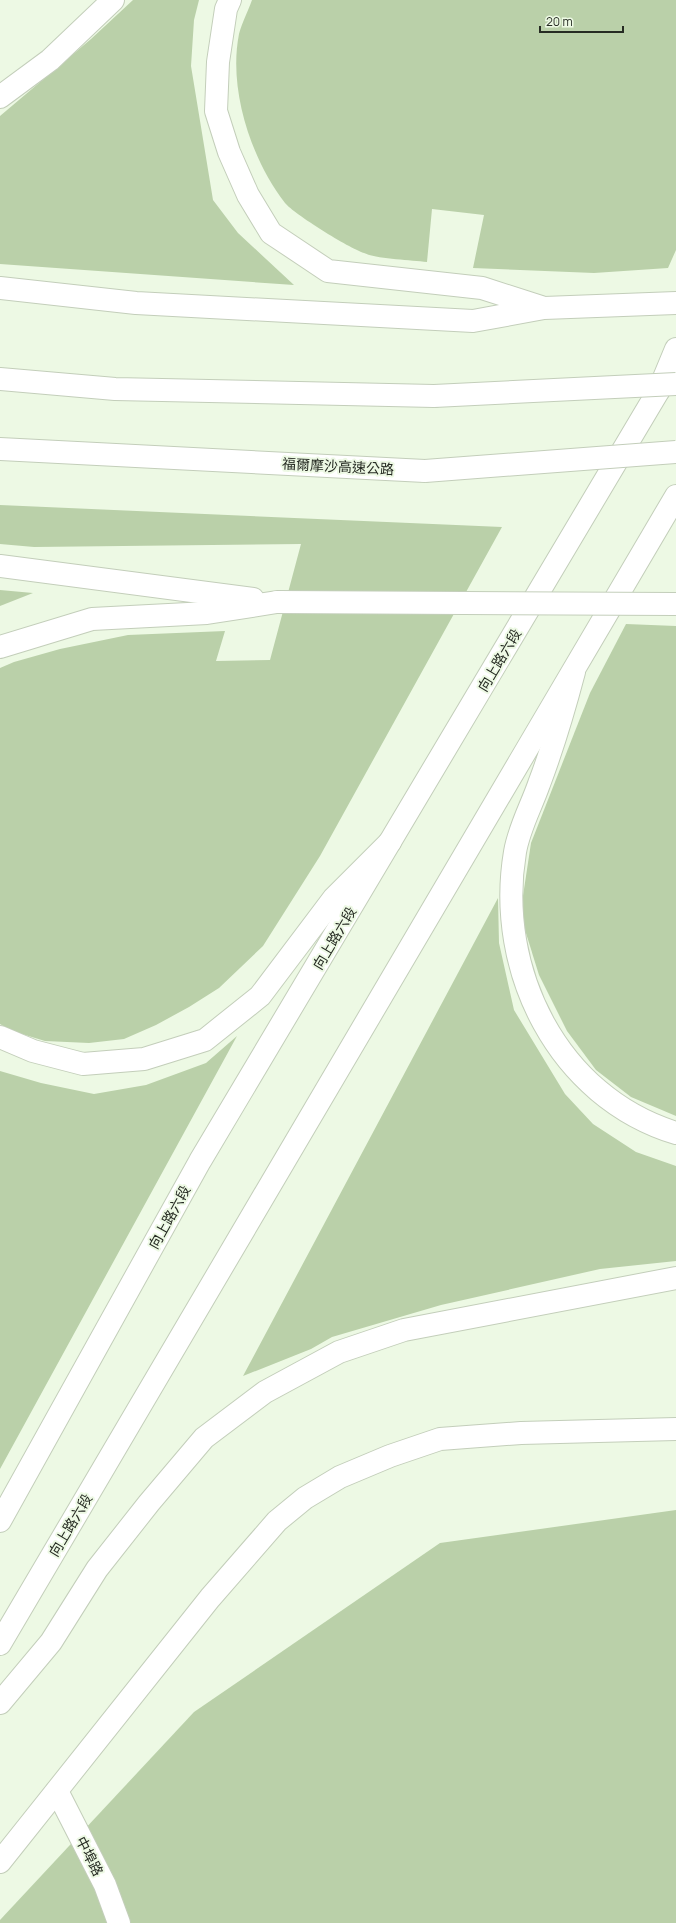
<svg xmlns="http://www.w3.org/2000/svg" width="676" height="1923" viewBox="0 0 676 1923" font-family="Manrope,'Noto Sans TC',sans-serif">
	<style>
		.green { fill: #bad0a9 }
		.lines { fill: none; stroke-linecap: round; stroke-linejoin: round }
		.minor-casing { stroke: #c3ceba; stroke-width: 24 }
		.major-casing { stroke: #c3ceba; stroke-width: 24 }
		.highway-casing { stroke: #c3ceba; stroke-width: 24 }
		.minor { stroke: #fff; stroke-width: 22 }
		.major { stroke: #fff; stroke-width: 22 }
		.highway { stroke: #fff; stroke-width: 22 }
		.highway-bridge-casing { stroke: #c3ceba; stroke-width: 24; stroke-linecap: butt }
		.highway-bridge { stroke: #fff; stroke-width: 22 }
		.labels { text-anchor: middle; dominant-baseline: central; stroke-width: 4; stroke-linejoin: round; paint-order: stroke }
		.street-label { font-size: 14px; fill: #262b23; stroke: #edf9e4 }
	</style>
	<rect width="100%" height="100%" fill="#edf9e4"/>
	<g class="green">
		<polygon points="133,0 199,0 194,20 191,66 213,200 238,233 294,285 0,264 0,116 91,39"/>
		<path d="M252,0h424v250l-8,18 -74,5 -121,-5 11,-53 -52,-6 -5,53c-17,-2 -50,-3 -63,-9 -15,-5 -70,-39 -79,-50 -34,-44 -57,-114 -46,-169 3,-11 9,-23 13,-34z"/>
		<polygon points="0,505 502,527 320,856 263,946 219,988 189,1007 156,1025 124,1039 89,1043 45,1041 12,1031 0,1024 0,668 14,662 60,649 128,635 225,631 216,661 270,660 301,544 34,547 0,544"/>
		<polygon points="0,590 33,593 0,606"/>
		<polygon points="626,624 676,626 676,1116 631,1097 596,1070 567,1031 539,975 525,930 521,909 531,843 590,693"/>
		<polygon points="498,898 499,943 514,1010 565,1094 593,1124 636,1152 676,1166 676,1261 600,1269 441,1305 332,1337 311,1349 243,1376"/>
		<polygon points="237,1036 0,1469 0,1071 41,1083 94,1094 146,1085 206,1063"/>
		<polygon points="676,1510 676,1923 0,1923 0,1920 194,1712 440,1543"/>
	</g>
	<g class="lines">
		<g class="minor-casing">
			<g id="minor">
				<polyline points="57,1791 105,1885 119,1923"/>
				<polyline points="0,1862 210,1598 277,1521 305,1498 340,1477 390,1456 440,1439 521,1433 676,1429"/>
			</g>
		</g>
		<g class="major-casing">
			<g id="major">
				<polyline points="0,1521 200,1161 669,373"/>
				<polyline points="0,1644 676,496"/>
			</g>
		</g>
		<g class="highway-casing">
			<g id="highway">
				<polyline points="230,0 226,9 218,62 216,111 229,152 248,195 271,233 328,271 482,288 541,307"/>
				<polyline points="0,97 50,60 113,0"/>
				<polyline points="0,288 136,303 473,321 544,308 676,303"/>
				<polyline points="0,379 115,389 434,396"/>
				<polyline points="659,390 676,349"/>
				<polyline points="0,449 425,471"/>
				<polyline points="0,566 253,599"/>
				<polyline points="0,647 92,619 207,613 277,602"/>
				<path d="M574,672c-10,38 -21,75 -35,112 -8,23 -20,44 -24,68 -20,118 43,245 161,281"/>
				<polyline points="0,1037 33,1051 83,1064 144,1059 205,1040 260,996 334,898 390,842"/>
				<polyline points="0,1703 51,1642 97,1569 149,1503 204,1438 265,1392 339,1352 404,1330 676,1278"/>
			</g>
		</g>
		<use href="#minor" class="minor"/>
		<use href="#major" class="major"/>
		<use href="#highway" class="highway"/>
		<g class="highway-bridge-casing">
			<g id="highway-bridge">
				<polyline points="434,396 676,384"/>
				<polyline points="425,471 676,452"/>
				<polyline points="277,602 676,604"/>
			</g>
		</g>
		<use href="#highway-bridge" class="highway-bridge"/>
	</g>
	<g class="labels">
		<g class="street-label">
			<text transform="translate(338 466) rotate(3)">福爾摩沙高速公路</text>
			<text transform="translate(499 660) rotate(-59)">向上路六段</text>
			<text transform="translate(334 938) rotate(-59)">向上路六段</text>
			<text transform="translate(169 1217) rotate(-61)">向上路六段</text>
			<text transform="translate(70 1525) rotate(-59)">向上路六段</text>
			<text transform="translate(90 1856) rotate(63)">中埠路</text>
		</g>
	</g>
	<path d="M540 26v6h83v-6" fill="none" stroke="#262b23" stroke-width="2"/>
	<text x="546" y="26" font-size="12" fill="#262b23" stroke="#edf9e4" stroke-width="3" paint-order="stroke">20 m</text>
</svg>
